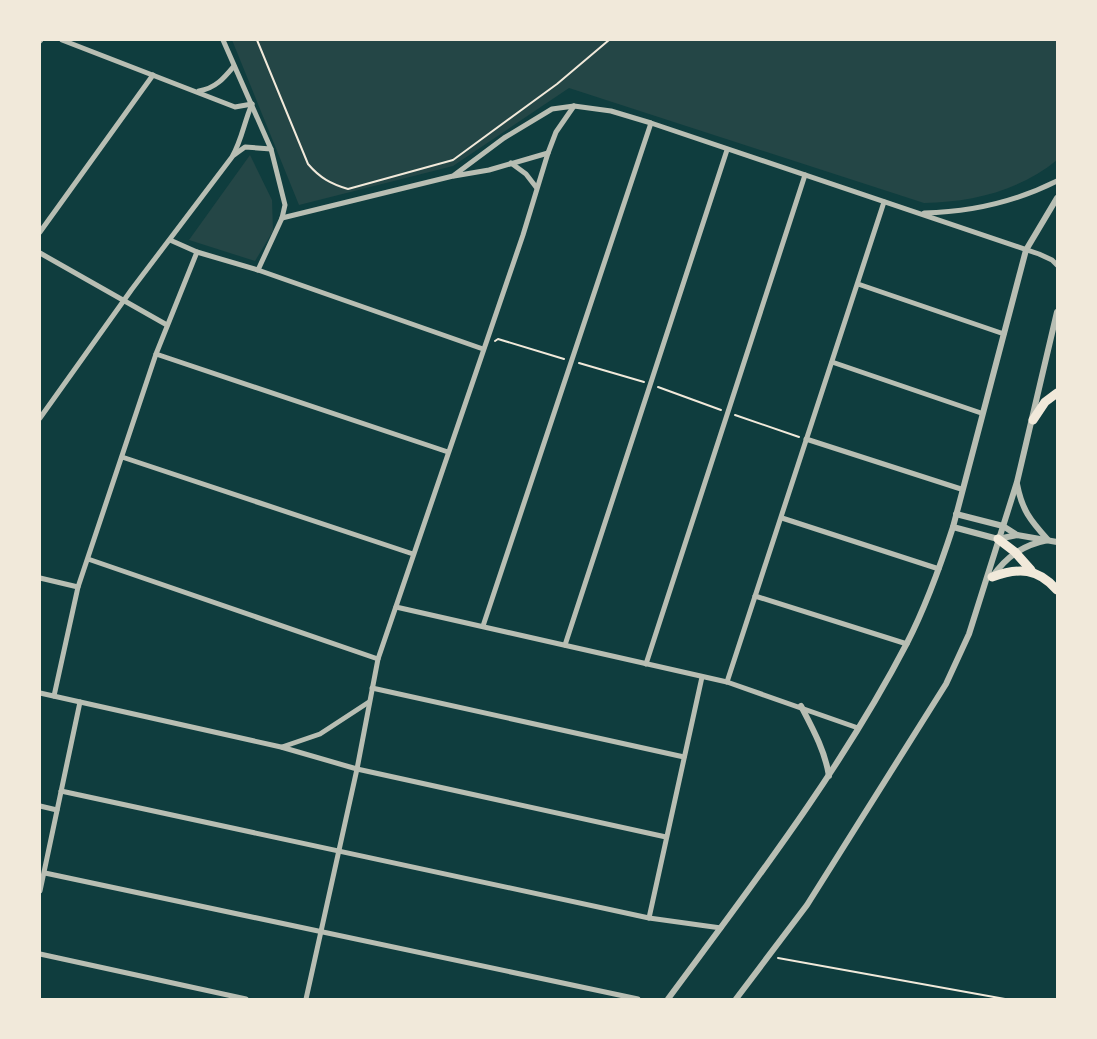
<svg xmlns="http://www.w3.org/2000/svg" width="1097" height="1039" viewBox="0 0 1097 1039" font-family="Mulish,sans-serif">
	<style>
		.green { fill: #244646 }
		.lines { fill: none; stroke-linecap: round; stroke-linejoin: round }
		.path { stroke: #f1e9da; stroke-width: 2 }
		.minor { stroke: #b8beb3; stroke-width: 5 }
		.tertiary { stroke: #b8beb3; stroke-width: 6 }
		.trunk { stroke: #f1e9da; stroke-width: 9 }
	</style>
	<rect width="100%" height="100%" fill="#0f3d3e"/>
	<g class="green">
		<path d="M232,40h825v120c-38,31 -85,42 -133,43l-355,-115 -116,78 -154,39z"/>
		<polygon points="250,155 272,200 273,231 255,261 189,240"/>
	</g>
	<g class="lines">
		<g class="path">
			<path d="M257,40l51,124c12,14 23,20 40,25l105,-29 104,-76 52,-44"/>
			<polyline points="495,341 498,339 564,359"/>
			<polyline points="579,363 644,382"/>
			<polyline points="658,387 721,410"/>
			<polyline points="735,415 799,437"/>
			<polyline points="778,958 1005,999"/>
		</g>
		<g class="minor">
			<polyline points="62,40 235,107 252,104"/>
			<polyline points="223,40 271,149 285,205 282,218 258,270"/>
			<polyline points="40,41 41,40"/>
			<path d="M199,91c17,-3 25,-13 35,-25"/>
			<polyline points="234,155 245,147 271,149"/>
			<polyline points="511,163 526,174 536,187"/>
			<polyline points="454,176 489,170 548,153"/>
			<path d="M924,213c47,-1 91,-11 133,-32"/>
			<polyline points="282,218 453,176 504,138 552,109 574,106 611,111 651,123 1039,254 1052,260 1057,265"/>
			<polyline points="40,232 153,75"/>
			<polyline points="170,240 197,252 258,270 483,349"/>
			<polyline points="40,253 167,325"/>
			<polyline points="858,284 1004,334"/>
			<polyline points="156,354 448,452"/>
			<polyline points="832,362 981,413"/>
			<path d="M40,418l92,-129 100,-132c10,-17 12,-35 20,-53"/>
			<polyline points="806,439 961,489"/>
			<polyline points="122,457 413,554"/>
			<polyline points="782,518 939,569"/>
			<polyline points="88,559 378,659"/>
			<polyline points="40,578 78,587"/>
			<polyline points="755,596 907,644"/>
			<polyline points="396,607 727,682 858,728"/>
			<polyline points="483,626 651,123"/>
			<polyline points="565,645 727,150"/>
			<polyline points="646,664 805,175"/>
			<polyline points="727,682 884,202"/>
			<polyline points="372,688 684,757"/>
			<polyline points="40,693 281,747 357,769 666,837"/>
			<polyline points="54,696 78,587 156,354 197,252"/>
			<polyline points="282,747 320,734 369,702"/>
			<polyline points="61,791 649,918 721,928"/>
			<polyline points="40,806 57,810"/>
			<polyline points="45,873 638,999"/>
			<polyline points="40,891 80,702"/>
			<polyline points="649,918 702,677"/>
			<polyline points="40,954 246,999"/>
			<polyline points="306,999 357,769 378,659 523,235 548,153 556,132 574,106"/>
		</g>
		<g class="tertiary">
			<polyline points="956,514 1003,526 1017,535"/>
			<polyline points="953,527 998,539 1017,535 1057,542"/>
			<path d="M992,577c15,-21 31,-32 56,-37 -18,-20 -26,-30 -31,-56"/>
			<path d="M801,706c12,23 24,45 28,70"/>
			<path d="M668,999c85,-115 173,-229 239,-356 19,-37 33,-76 46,-116l73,-277 31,-52"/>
			<polyline points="736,999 807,905 946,684 969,634 1017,482 1057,312"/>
		</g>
		<g class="trunk">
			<polyline points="1033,420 1045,402 1057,393"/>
			<polyline points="998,539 1015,552 1031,570"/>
			<path d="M992,577c27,-10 46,-9 65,13"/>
		</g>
	</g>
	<rect width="1097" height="1039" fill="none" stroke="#f1e9da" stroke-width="82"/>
</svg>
